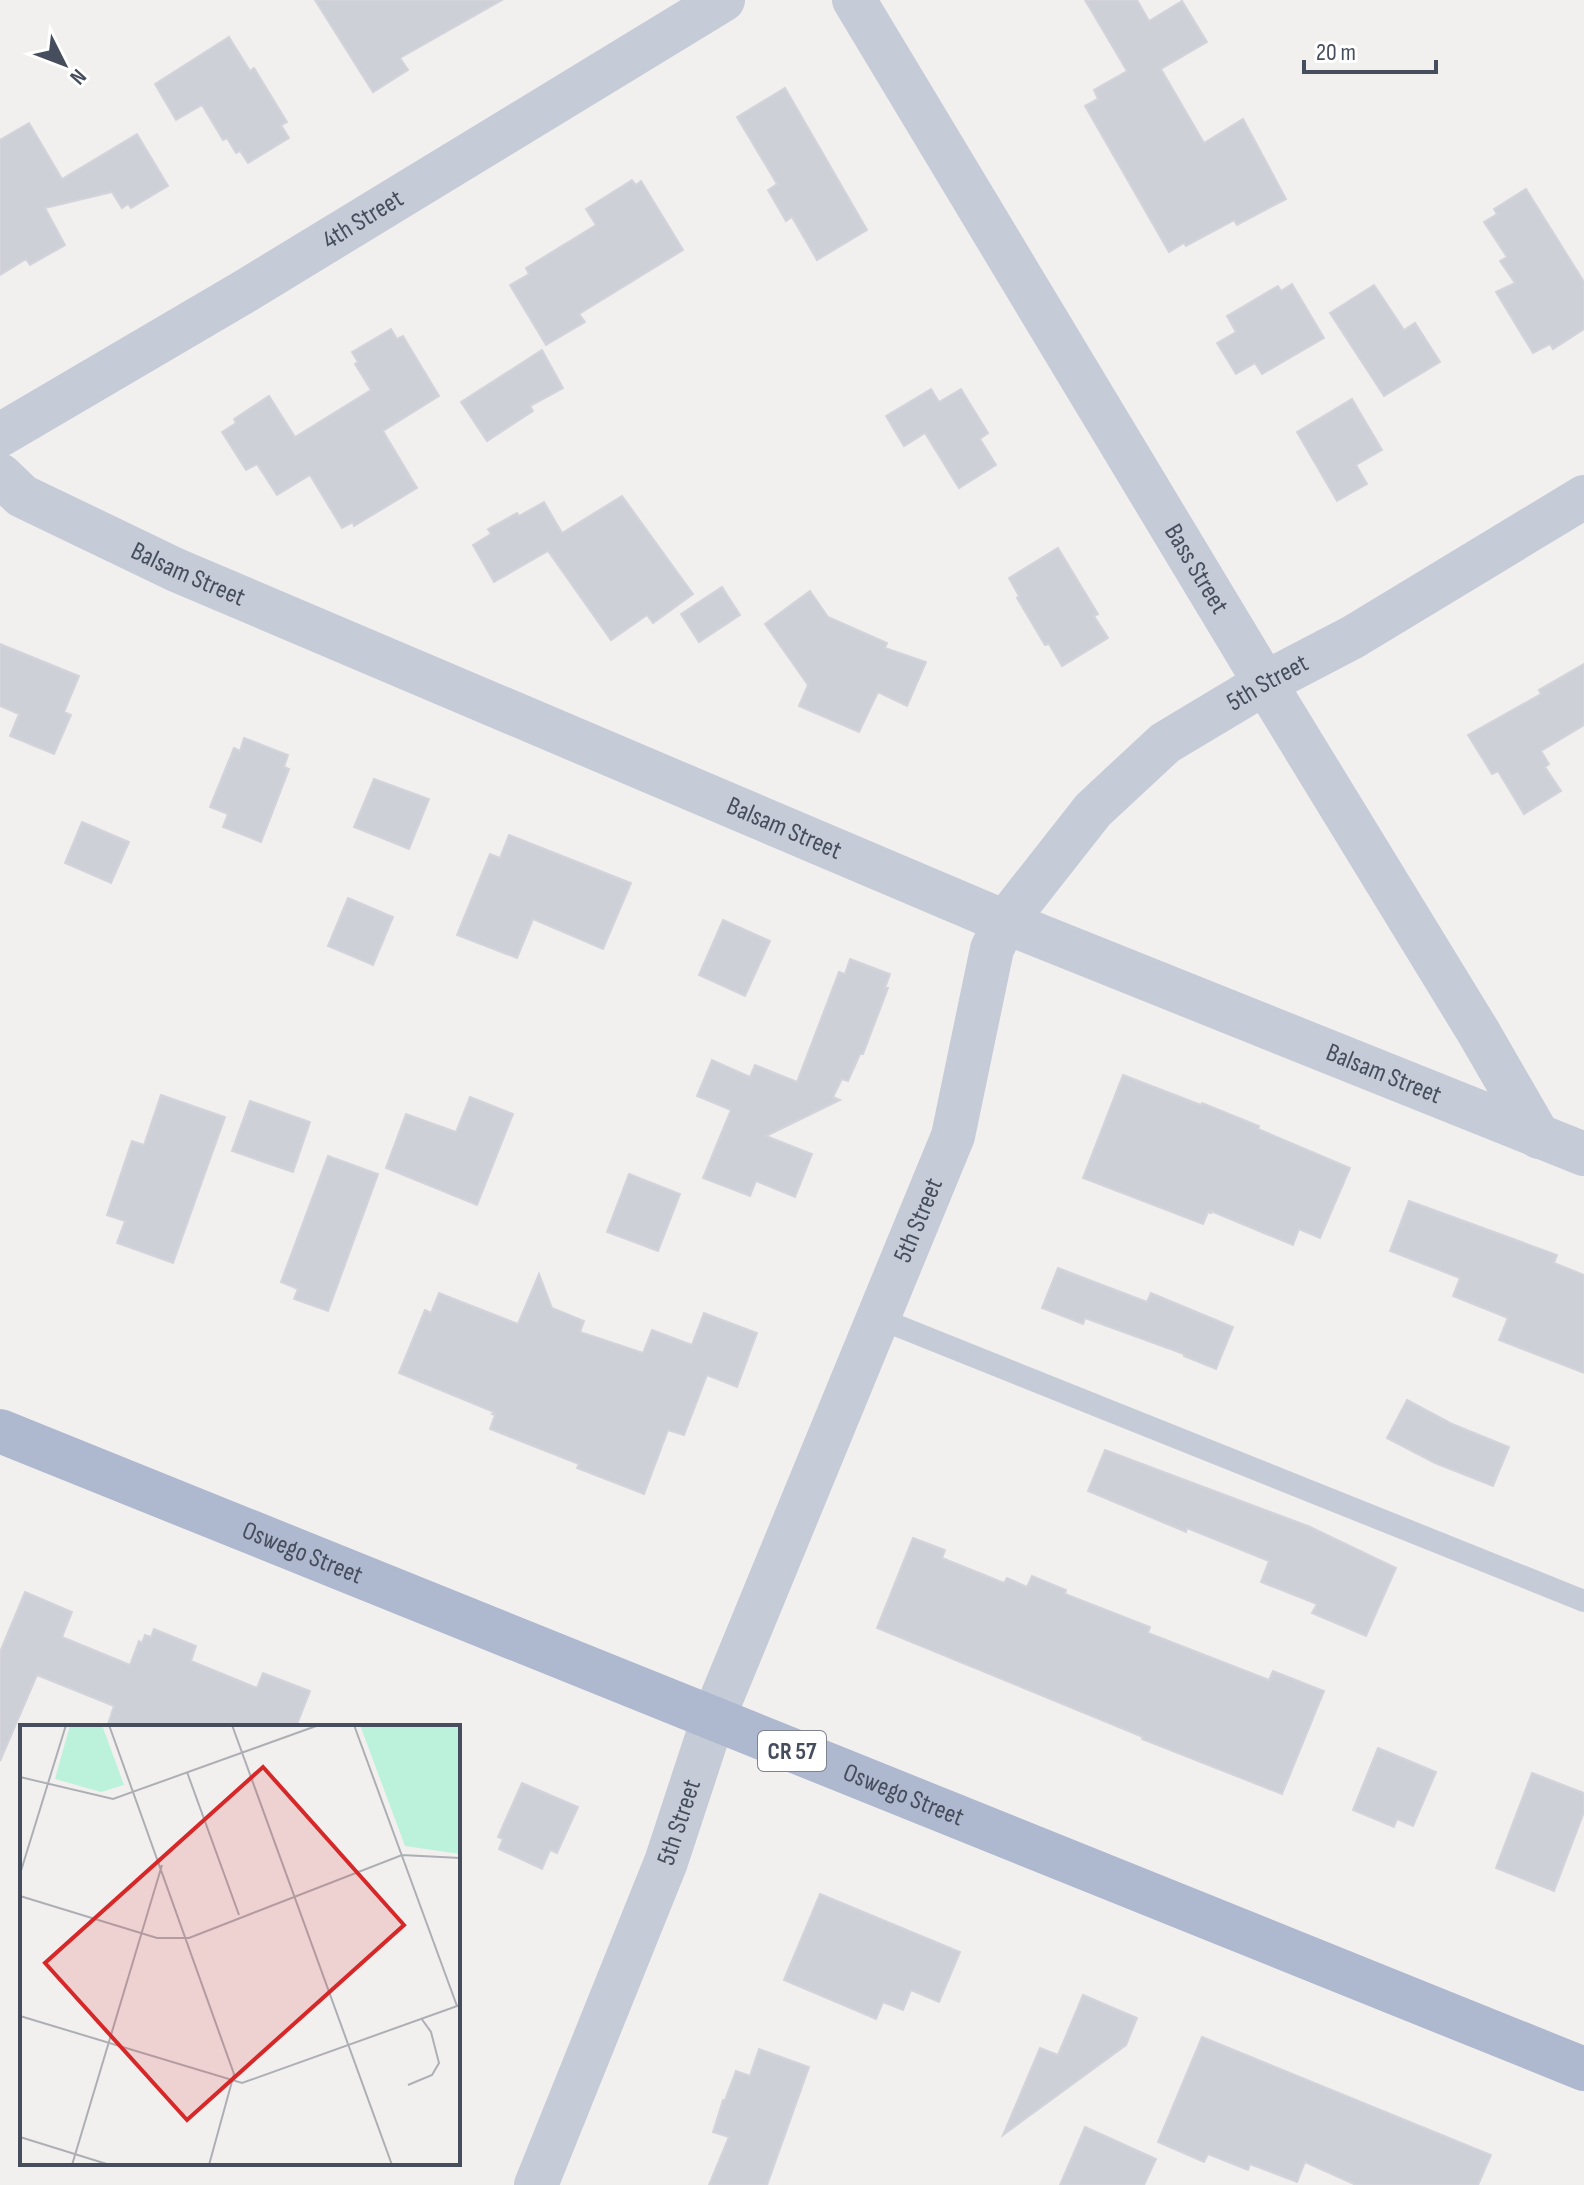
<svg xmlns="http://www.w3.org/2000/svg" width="1584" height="2185" viewBox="0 0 1584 2185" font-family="'Sofia Sans Condensed',sans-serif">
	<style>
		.building { fill: #ced0d7; stroke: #d3d4db; stroke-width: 2 }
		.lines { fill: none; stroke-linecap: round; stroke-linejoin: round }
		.lane { stroke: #c5cbd7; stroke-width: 22 }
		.street { stroke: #c5cbd7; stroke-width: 44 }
		.primary { stroke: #aeb8cf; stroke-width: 44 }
		.labels { text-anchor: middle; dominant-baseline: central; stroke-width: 6; stroke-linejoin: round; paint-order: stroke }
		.shield { fill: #fff; stroke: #7e838e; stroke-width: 2 }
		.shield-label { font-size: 24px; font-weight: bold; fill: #464e5d }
		.street-label { font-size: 26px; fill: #464e5d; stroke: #fff }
		.inset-road { fill: none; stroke: #adafb5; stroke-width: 2 }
		.view { fill: #d62828; fill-opacity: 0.15; stroke: #d62828; stroke-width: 4 }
		.inset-edge { fill: none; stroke: #464e5d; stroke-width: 4 }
	</style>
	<rect width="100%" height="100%" fill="#f2f0ef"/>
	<g class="building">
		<polygon points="315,0 502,0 400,58 408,70 373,92"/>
		<polygon points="1085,0 1137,0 1149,21 1182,1 1207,42 1161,69 1204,143 1243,119 1286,199 1237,225 1234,220 1186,246 1184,243 1169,252 1085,106 1098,99 1094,90 1127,71"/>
		<polygon points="229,37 250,71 254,68 287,122 281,125 289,138 248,163 240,151 236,153 227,138 223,140 202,105 176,120 155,84"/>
		<polygon points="785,88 867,230 817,260 792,217 786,221 768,190 777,184 737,117"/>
		<polygon points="29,123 62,179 137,134 168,186 131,208 128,204 122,208 112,192 45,208 65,245 30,265 26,259 0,275 0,140"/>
		<polygon points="632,180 636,185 641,181 683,250 579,314 585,322 546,345 510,285 529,274 526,268 596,225 586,209"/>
		<polygon points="1526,189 1584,282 1584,329 1553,349 1550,344 1533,353 1496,292 1515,283 1500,261 1507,257 1484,222 1497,214 1494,209"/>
		<polygon points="1292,284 1324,338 1262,374 1255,363 1236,374 1217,343 1236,332 1227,316 1278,286 1281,291"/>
		<polygon points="1374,285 1404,330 1415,323 1440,362 1384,396 1330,313"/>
		<polygon points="391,329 397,339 403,336 439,396 383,431 417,488 354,526 353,522 342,528 310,475 277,495 257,464 246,470 222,432 236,423 234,419 269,396 295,437 371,390 355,364 358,362 352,352"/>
		<polygon points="542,350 563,388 530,406 533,411 487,441 461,402"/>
		<polygon points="931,389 939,402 961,389 988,433 980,439 996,465 959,488 925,433 904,446 886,416"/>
		<polygon points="1352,399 1382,450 1356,465 1367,484 1337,501 1297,432"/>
		<polygon points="622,496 693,594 653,623 647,615 611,640 548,551 494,582 473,545 491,534 488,529 517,513 519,516 544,502 562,533"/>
		<polygon points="1058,548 1098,614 1094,616 1108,638 1062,666 1049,644 1045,645 1017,598 1019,596 1009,578"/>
		<polygon points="722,587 740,615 699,642 681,614"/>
		<polygon points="810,591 828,617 887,643 885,648 926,662 907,706 878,692 859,732 799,706 808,685 765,624"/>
		<polygon points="0,644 79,676 64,712 71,715 54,754 10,736 19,714 0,706"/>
		<polygon points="1584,664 1584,725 1541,751 1549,764 1545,767 1561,791 1524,814 1498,771 1492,774 1468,735 1541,694 1539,690"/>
		<polygon points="244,738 288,755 284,767 289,769 261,842 223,827 228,814 210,807 234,748 240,751"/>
		<polygon points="374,779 429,799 409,849 354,827"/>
		<polygon points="82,822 129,842 111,883 65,863"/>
		<polygon points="509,835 631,883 603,949 533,919 517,958 457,935 490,854 500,858"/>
		<polygon points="348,898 393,917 373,965 328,946"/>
		<polygon points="723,920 770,941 745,996 699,975"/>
		<polygon points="850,959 890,974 885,988 888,988 863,1054 860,1054 848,1081 842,1079 833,1097 840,1100 766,1136 812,1154 795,1197 756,1181 750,1196 703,1178 731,1110 697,1096 712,1060 750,1077 755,1065 797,1082 839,972 845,974"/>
		<polygon points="1123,1075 1201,1105 1202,1103 1259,1126 1258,1129 1350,1168 1320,1238 1299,1229 1293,1245 1211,1211 1211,1213 1208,1212 1203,1224 1083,1178"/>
		<polygon points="161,1095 225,1117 173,1263 117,1243 125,1221 107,1215 132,1141 144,1145"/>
		<polygon points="470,1097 513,1114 477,1205 386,1168 406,1114 456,1132"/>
		<polygon points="250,1101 310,1122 293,1172 232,1151"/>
		<polygon points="328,1156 378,1174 328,1311 294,1299 298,1289 281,1282"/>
		<polygon points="629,1174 680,1194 658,1251 607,1232"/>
		<polygon points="1409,1201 1557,1255 1554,1263 1584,1275 1584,1373 1499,1340 1508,1318 1453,1296 1460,1278 1390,1251"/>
		<polygon points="1058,1268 1147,1302 1151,1293 1233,1327 1216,1369 1184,1356 1184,1354 1085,1318 1083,1324 1042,1308"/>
		<polygon points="539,1274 552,1308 584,1321 580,1332 643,1353 652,1330 692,1345 704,1313 757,1333 737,1387 707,1375 684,1435 668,1430 644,1494 577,1468 579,1464 490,1429 495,1415 492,1414 494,1412 399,1373 425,1310 431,1313 439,1293 518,1324"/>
		<polygon points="1407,1400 1452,1424 1509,1447 1493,1486 1435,1463 1387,1438"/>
		<polygon points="1105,1450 1308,1526 1396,1568 1366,1636 1312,1613 1317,1604 1261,1582 1269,1561 1187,1528 1186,1532 1088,1491"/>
		<polygon points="913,1538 945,1550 942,1558 1004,1583 1007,1578 1027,1587 1032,1576 1066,1590 1065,1594 1150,1627 1148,1633 1269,1680 1273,1671 1324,1691 1282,1794 1142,1739 1143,1737 877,1628"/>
		<polygon points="25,1592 72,1612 62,1637 130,1665 139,1641 142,1643 145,1635 151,1637 154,1629 196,1646 191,1661 257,1688 263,1673 310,1691 296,1727 107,1727 114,1706 37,1675 0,1761 0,1652"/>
		<polygon points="1378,1748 1436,1772 1413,1826 1397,1819 1394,1827 1353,1810"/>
		<polygon points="1532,1773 1584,1793 1584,1812 1554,1891 1496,1868"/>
		<polygon points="522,1783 578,1807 557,1853 550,1850 542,1869 499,1849 503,1839 498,1837"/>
		<polygon points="820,1894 960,1952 939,2002 911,1990 903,2010 883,2002 876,2019 784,1980"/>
		<polygon points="1083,1995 1137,2018 1126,2045 1003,2135 1040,2048 1058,2055"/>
		<polygon points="1202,2037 1491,2155 1478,2185 1356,2185 1305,2162 1297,2182 1250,2164 1248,2170 1208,2154 1204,2162 1158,2142"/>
		<polygon points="759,2049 809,2067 767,2185 709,2185 729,2137 713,2132 723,2100 725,2100 736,2071 750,2076"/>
		<polygon points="1085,2127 1156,2159 1144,2185 1060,2185"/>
	</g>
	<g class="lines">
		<polyline class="lane" points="878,1318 1584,1601"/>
		<g class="street">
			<path id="s1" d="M854,0l411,683 214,350 60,104"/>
			<path id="s2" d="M0,435l242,-142 481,-293"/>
			<path id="s3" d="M0,475l22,21 154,74 829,352 579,232"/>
			<path id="s4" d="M536,2185l130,-323 47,-143 240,-583 39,-187 13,-27 88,-112 72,-67 100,-60 88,-46 231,-140"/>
		</g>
		<path class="primary" id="s5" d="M0,1431l1584,638"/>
	</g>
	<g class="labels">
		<rect class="shield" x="758" y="1731" width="68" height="40" rx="6"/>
		<g class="shield-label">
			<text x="792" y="1751">CR 57</text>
		</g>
		<g class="street-label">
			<text stroke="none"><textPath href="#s2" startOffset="422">4th Street</textPath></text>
			<text stroke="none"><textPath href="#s1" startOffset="664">Bass Street</textPath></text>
			<text stroke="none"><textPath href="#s3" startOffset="214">Balsam Street</textPath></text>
			<text stroke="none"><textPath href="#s4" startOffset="1710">5th Street</textPath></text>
			<text stroke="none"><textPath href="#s3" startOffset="862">Balsam Street</textPath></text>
			<text stroke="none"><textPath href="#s3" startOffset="1510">Balsam Street</textPath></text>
			<text stroke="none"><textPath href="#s4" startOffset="1038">5th Street</textPath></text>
			<text stroke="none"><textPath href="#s5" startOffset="326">Oswego Street</textPath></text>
			<text stroke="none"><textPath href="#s5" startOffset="974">Oswego Street</textPath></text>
			<text stroke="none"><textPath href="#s4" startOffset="390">5th Street</textPath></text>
		</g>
	</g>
	<g transform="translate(20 1725)">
		<rect width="440" height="440" fill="#f2f0ef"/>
		<path d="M50,0h32l22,60 -23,7 -46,-13zM340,0l100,1v128l-55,-8z" fill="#bcf1db"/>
		<path class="inset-road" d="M89,0l125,349 -25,91M212,0l160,440M334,0l103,281M167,47l52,143M0,52l93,22 206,-74M0,149l46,-149M0,171l137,42h32l213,-83 58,3M0,291l222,67 218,-78M388,360l24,-10 7,-12 -8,-31 -10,-14M0,412l90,28M52,440l90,-300"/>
		<path class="view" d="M243,42l141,158 -217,195 -142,-157z"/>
		<rect width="440" height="440" class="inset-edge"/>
	</g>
	<g transform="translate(64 64) rotate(132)" stroke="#ffffff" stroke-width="6" paint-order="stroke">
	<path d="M0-6L14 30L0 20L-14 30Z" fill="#464e5d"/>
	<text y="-12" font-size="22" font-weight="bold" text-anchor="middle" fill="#464e5d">N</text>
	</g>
	<path d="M1304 60v12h132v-12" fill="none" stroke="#464e5d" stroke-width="4"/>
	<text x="1316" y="60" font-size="24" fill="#464e5d" stroke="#ffffff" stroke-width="6" paint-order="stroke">20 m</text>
</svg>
